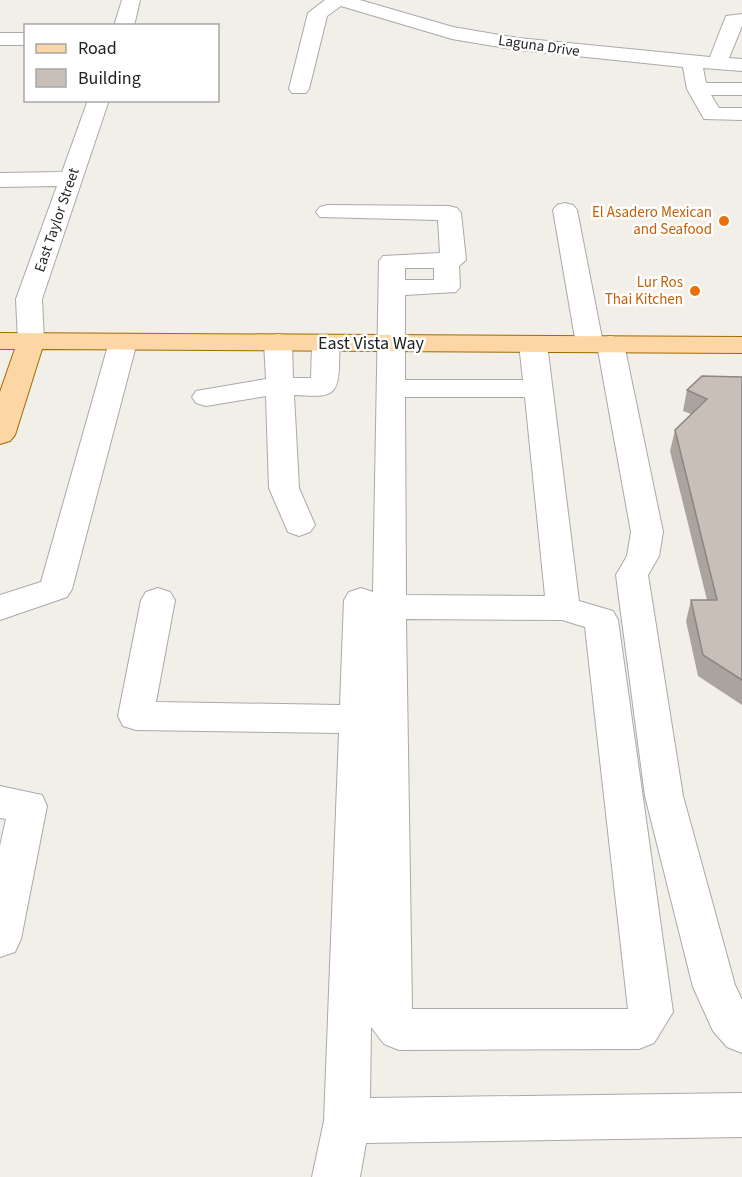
<svg xmlns="http://www.w3.org/2000/svg" width="742" height="1177" viewBox="0 0 742 1177" font-family="'Source Sans 3',sans-serif">
	<style>
		.lines { fill: none; stroke-linecap: round; stroke-linejoin: round }
		.minor-casing { stroke: #a9a9a9; stroke-width: 2 }
		.major-casing { stroke: #a06b00; stroke-width: 2 }
		.minor { fill: #fff; fill-rule: evenodd }
		.major { fill: #fcd6a4; fill-rule: evenodd }
		.wall { fill: #aba49e }
		.building { fill: #c7bfb8; stroke: #8b8681; stroke-width: 1.5 }
		.food-dot { fill: #e8710a; stroke: #fff; stroke-width: 2 }
		.labels { text-anchor: middle; dominant-baseline: central; stroke-width: 5; stroke-linejoin: round; paint-order: stroke }
		.far-street-label { font-size: 15px; fill: #222; stroke: #fff }
		.far-food-label { font-size: 15px; fill: #c56008; stroke: #fff; text-anchor: end }
		.street-label { font-size: 18px; fill: #222; stroke: #fff }
	</style>
	<rect width="100%" height="100%" fill="#f2efe9"/>
	<g class="lines">
		<g class="minor-casing">
			<g id="minor">
				<polygon points="122,0 140,0 134,26 114,26"/>
				<polygon points="325,0 360,0 453,27 518,38 710,57 726,16 742,14 742,26 729,58 742,59 742,71 703,68 706,83 742,83 742,95 711,95 719,108 742,108 742,120 704,119 687,89 683,67 518,50 452,39 341,6 327,16 309,89 306,93 292,93 289,89 308,13"/>
				<rect x="0" y="33" width="26" height="12"/>
				<polygon points="88,100 109,100 42,299 44,341 41,347 31,349 21,347 18,341 16,299 57,186 0,187 0,173 62,172"/>
				<polygon points="565,203 573,205 577,210 602,338 610,336 620,338 624,344 663,532 659,556 648,575 683,796 735,985 742,1000 742,1053 727,1047 713,1031 693,987 645,796 616,575 627,556 631,532 598,350 590,352 580,350 576,344 553,210 557,205"/>
				<path d="M328,205l121,1 8,2 4,5 5,47 -7,6 1,21 -4,5 -51,3v85h118l-4,-36 4,-6 10,-2 10,2 4,6 32,257 34,10 5,9 55,392 -19,31 -15,6 -240,1 -15,-6 -13,-17 -1,71 372,-5v44l-376,6 -6,34h-48l12,-56 15,-388 -203,-3 -13,-4 -5,-10 23,-116 5,-8 12,-4 12,4 5,8 -19,102 184,3 4,-105 5,-8 12,-4 12,4 6,-331 4,-5 57,-3 -2,-33 -118,-3 -4,-5 4,-5zM405,268h29v12h-29zM405,397h120l20,199 -139,-1zM406,619l156,1 23,7 43,382h-216z"/>
				<polygon points="123,334 133,336 137,342 72,589 67,597 0,620 0,595 41,582 109,342 113,336"/>
				<path d="M278,334l10,2 4,6 1,36h18l1,-35 4,-6 10,-2 10,2c5,9 3,18 3,28 0,36 -14,31 -45,30l5,93 16,37 -5,7 -11,4 -11,-4 -19,-44 -3,-92 -60,10 -10,-3 -4,-6 4,-6 70,-12 -2,-37 4,-6z"/>
				<polygon points="0,786 42,795 47,806 21,939 15,952 0,957 0,846 6,819 0,818"/>
			</g>
		</g>
		<g class="major-casing">
			<polygon id="major" points="0,333 742,337 742,353 42,349 15,435 10,441 0,444 0,392 15,349 0,349"/>
		</g>
		<use href="#minor" class="minor"/>
		<use href="#major" class="major"/>
	</g>
	<polygon class="wall" points="742,377 742,705 698,676 686,621 691,600 707,600 670,451 675,430 691,414 683,411 687,390"/>
	<polygon class="building" points="702,376 742,377 742,680 703,655 691,600 717,600 675,430 707,399 687,390"/>
	<g class="food-dot">
		<circle cx="724" cy="221" r="6"/>
		<circle cx="695" cy="291" r="6"/>
	</g>
	<g class="labels">
		<g class="far-street-label">
			<text transform="translate(539 46) rotate(8)">Laguna Drive</text>
			<text transform="translate(57 220) rotate(-71)">East Taylor Street</text>
		</g>
		<g class="far-food-label">
			<text x="712" y="212">El Asadero Mexican<tspan x="712" dy="17">and Seafood</tspan></text>
			<text x="683" y="282">Lur Ros<tspan x="683" dy="17">Thai Kitchen</tspan></text>
		</g>
		<g class="street-label">
			<text x="371" y="343">East Vista Way</text>
		</g>
	</g>
	<rect x="24" y="24" width="195" height="78" fill="#ffffff" stroke="#a7a7a7" stroke-width="1.5"/>
	<rect x="36" y="44" width="30" height="9" fill="#fcd6a4" stroke="#a7a7a7" stroke-width="1.5"/>
	<text x="78" y="54" font-size="18" fill="#222222">Road</text>
	<rect x="36" y="69" width="30" height="18" fill="#c7bfb8" stroke="#a7a7a7" stroke-width="1.5"/>
	<text x="78" y="84" font-size="18" fill="#222222">Building</text>
</svg>
